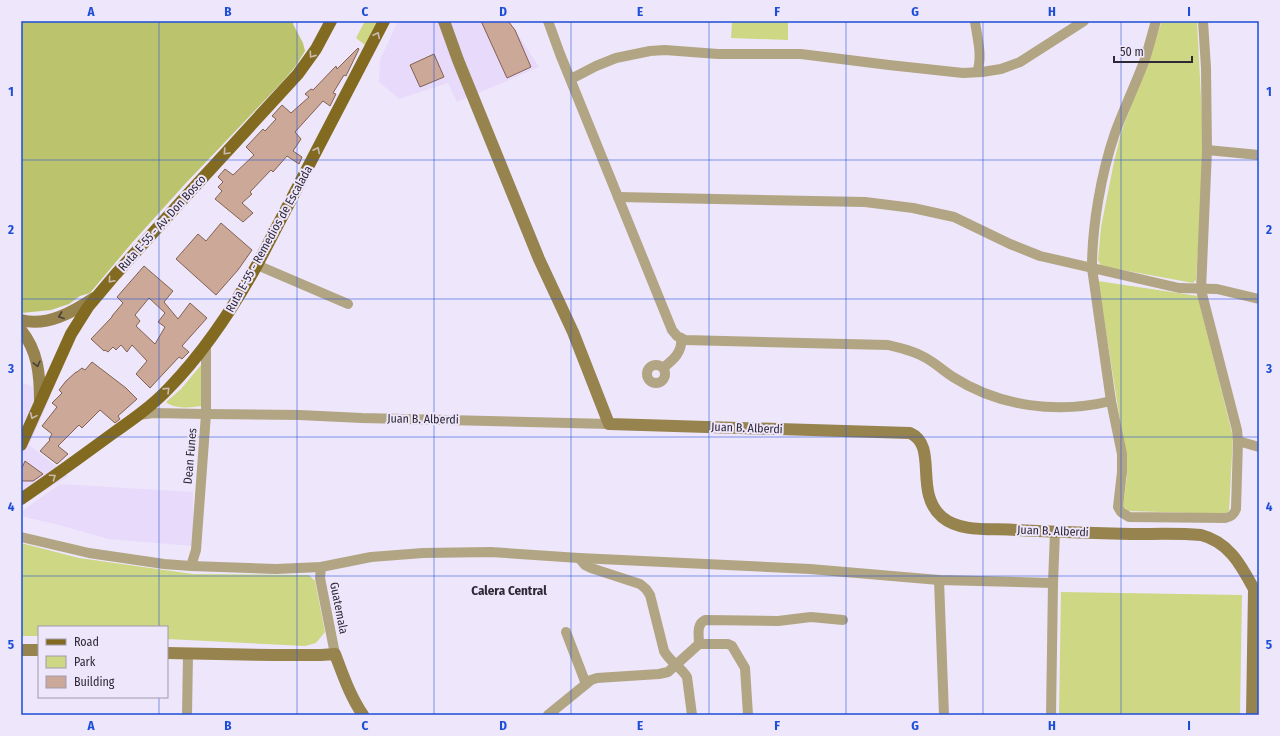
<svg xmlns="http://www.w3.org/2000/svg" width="1280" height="736" viewBox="0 0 1280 736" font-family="'Fira Sans Condensed',sans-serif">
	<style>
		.built { fill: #e7dafb }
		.green { fill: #ced784 }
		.forest { fill: #bbc46d }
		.building { fill: #cca898; stroke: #826153; fill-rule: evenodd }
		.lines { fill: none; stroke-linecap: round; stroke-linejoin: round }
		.street { stroke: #b2a583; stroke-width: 10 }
		.secondary { stroke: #97834e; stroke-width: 12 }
		.primary { stroke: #836a21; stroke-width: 12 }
		.oneway { stroke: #c9bbaf }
		.oneway2 { stroke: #48403c }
		.grid { fill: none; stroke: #1d4ed8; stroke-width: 1; stroke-opacity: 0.55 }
		.labels { text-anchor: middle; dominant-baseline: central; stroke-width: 4; stroke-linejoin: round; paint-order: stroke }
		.street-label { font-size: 12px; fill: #2e2936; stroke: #eee6fb }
		.neighbourhood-label { font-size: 13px; font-weight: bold; fill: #2e2936; stroke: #eee6fb }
		.neatline { fill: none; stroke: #1d4ed8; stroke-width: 1.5 }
		.grid-label { font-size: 13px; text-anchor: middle; font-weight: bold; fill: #1d4ed8 }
	</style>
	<rect width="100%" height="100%" fill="#eee6fb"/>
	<g class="built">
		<polygon points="398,21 509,21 539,67 457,102 448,83 399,99 379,82 380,60"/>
		<polygon points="21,382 51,395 29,445 68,476 21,506"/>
		<polygon points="60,484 193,492 193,546 108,539 63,526 21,516 21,512"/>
	</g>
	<g class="green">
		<polygon points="365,21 377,21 365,45 356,38"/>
		<polygon points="732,21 788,21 788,40 731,38"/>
		<polygon points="1162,21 1197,21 1204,155 1196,280 1193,283 1101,266 1098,260 1101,227 1114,162 1121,133"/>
		<polygon points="1098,281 1198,296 1233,437 1229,511 1224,514 1128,511 1123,506 1127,477 1126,458"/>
		<path d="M201,365v41c-9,2 -28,3 -35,-4l15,-13z"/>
		<polygon points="21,543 79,558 193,574 309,575 315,581 325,632 316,643 305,646 167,639 167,627 39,627 39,636 21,636"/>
		<polygon points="1061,592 1242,595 1240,715 1059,715"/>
	</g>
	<polygon class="forest" points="21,21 294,21 293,24 303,43 305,51 295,67 283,81 185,184 131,244 90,293 80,296 69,304 51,310 22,313 21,312"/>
	<g class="building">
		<polygon points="481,21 508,21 515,30 531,67 507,78"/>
		<polygon points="358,48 359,49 346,76 344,75 333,93 336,94 330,106 323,101 295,132 301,139 293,151 302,157 299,164 287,156 273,172 271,170 250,192 252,194 242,203 253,213 243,222 215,199 222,191 218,187 223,182 218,177 225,169 233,175 254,155 246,147 263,129 265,131 276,119 272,116 282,105 291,113 309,97 305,94 311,89 313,90 336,66 337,69"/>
		<polygon points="434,54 444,77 420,87 410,65"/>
		<polygon points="221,223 252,250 238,270 216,295 176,259 198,234 206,241"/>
		<path d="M144,266l29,25 -9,11 14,17 12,-16 17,15 -25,28 7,6 -7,7 -3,-2 -29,31 -14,-14 11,-13 -15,-16 -5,7 -6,-7 -5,5 -3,-3 -5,5 -3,-2 -1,1 -13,-12 21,-22v-1l11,-13 -6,-6zM149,298l16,15 -7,9 7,5 -10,17 -19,-18 4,-5 -5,-6z"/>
		<polygon points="92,362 126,388 137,399 118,416 120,419 115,423 100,410 82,428 79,425 58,446 68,454 57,464 40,451 50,440 49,439 52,434 42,426 57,407 52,403 62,393 59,390 66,381 76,372 77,372 82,368 85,370"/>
		<polygon points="25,461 43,474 33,481 21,481 21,470"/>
	</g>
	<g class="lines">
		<g class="street">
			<path d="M548,21l12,33 112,276 5,6 8,4 203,5c13,3 26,6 38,13 9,5 18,13 27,19 47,30 105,37 158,24"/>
			<path d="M975,21c2,17 8,35 2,51"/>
			<path d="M1156,21c-4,13 -7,26 -11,38 -9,25 -21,49 -30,74 -14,41 -23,93 -23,135l19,133 11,53v18l-4,35 3,5 8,5 96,1c6,-1 9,-3 11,-9l2,-68 -1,-11 -36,-140 6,-140 -1,-82 -3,-47"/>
			<polyline points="571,79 596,66 616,58 650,51 665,50 718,54 801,54 889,65 963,73 982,72 1001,69 1020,62 1084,21"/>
			<polyline points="1207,150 1259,155"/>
			<polyline points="618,197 865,202 913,208 954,217 1010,244 1040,256 1179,288 1217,289 1259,299"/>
			<polyline points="257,265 348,304"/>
			<circle cx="656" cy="374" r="9"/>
			<path d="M663,368c10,-8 20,-16 18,-30"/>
			<polyline points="138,415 154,413 206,414 299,415 362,418 609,424"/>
			<polyline points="1238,441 1259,447"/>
			<polyline points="21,537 89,553 164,564 191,566 276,569 321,567 371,557 423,553 491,552 579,558 810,569 939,580 1053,583"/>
			<path d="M579,558l6,7 6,3 49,16 6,5 4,6 14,56c6,11 17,16 23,26l5,38"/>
			<polyline points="191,566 196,550 206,414 206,347"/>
			<polyline points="321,567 320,578 335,654"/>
			<polyline points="939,580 944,715"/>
			<polyline points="566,632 586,684"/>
			<path d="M699,644c0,-8 -3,-20 6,-24l73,1 33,-4 32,3"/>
			<polyline points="187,715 188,654"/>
			<polyline points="548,715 591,680 597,678 659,674 668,672 699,644 728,644 732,646 745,668 748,715"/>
			<polyline points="1051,715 1053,583 1055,532"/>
		</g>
		<g class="secondary">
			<path d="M444,21l14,39 81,199 34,73 36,92 301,9c29,13 3,59 32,84 19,16 50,11 74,13 39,2 79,3 118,4 22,0 45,-1 67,1 32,8 43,37 58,63"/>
			<path d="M21,320c26,7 52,-8 73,-22"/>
			<path d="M21,330c17,21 19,45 19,71"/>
			<polyline points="21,650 39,650"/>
			<path d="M167,653l106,2h48l14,-1c8,21 15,42 28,61"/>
			<polyline points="1252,715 1254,590"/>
		</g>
		<g class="primary">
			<polyline points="21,445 71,334 88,307 115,275 187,195 298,74 316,49 331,21"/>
			<path d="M21,499c31,-21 61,-43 91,-65 20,-14 40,-28 57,-46 36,-37 63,-78 88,-123l127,-244"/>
		</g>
	</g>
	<defs><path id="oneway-chevron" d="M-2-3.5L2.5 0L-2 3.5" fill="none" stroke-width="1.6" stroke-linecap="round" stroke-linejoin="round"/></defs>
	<g class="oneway">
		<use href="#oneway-chevron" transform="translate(377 35) rotate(-63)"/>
		<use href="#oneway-chevron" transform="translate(312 55) rotate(125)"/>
		<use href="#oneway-chevron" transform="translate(317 150) rotate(-63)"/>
		<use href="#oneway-chevron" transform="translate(226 152) rotate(133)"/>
		<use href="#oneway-chevron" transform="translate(111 280) rotate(131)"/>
		<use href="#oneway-chevron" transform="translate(167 390) rotate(-44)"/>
		<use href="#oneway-chevron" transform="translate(33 416) rotate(114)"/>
		<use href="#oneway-chevron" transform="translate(53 477) rotate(-35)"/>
	</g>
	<g class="oneway2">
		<use href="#oneway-chevron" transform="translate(61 316) rotate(160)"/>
		<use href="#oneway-chevron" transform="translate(37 364) rotate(76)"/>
	</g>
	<path class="grid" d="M159,21v606M297,21v694M434,21v694M571,21v694M709,21v694M846,21v694M983,21v694M1121,21v694M21,160h1238M21,299h1238M21,437h1238M21,576h1238M159,697v18"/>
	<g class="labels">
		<g class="street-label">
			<text transform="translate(162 223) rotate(-48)">Ruta E-55 - Av. Don Bosco</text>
			<text transform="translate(269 239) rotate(-61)">Ruta E-55 - Remedios de Escalada</text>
			<text transform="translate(423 419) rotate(1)">Juan B. Alberdi</text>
			<text transform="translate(747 428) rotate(2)">Juan B. Alberdi</text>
			<text transform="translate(190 456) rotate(-85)">Dean Funes</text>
			<text transform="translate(1053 531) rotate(2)">Juan B. Alberdi</text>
			<text transform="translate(339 608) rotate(79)">Guatemala</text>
		</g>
		<g class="neighbourhood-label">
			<text x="509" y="590">Calera Central</text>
		</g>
	</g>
	<rect width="1280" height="736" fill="none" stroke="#eee6fb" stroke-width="44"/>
	<rect x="38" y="626" width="130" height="72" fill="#eee6fb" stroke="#a19aac"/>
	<rect x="46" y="639" width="20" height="6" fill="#836a21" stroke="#a19aac"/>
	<text x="74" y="646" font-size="12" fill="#2e2936">Road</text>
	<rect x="46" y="656" width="20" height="12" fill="#ced784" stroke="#a19aac"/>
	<text x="74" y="666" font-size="12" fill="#2e2936">Park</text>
	<rect x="46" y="676" width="20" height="12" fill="#cca898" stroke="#a19aac"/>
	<text x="74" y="686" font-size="12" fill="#2e2936">Building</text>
	<path d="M1114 56v6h78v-6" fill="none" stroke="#2e2936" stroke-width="2"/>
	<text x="1120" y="56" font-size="12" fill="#2e2936" stroke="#eee6fb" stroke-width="3" paint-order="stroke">50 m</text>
	<rect x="22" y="22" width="1236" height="692" class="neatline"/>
	<g class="grid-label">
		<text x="91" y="16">A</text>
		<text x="228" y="16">B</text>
		<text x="365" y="16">C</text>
		<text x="503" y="16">D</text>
		<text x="640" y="16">E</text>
		<text x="777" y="16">F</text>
		<text x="915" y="16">G</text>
		<text x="1052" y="16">H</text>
		<text x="1189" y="16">I</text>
		<text x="11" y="96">1</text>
		<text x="1269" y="96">1</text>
		<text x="11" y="234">2</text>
		<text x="1269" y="234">2</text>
		<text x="11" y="373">3</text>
		<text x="1269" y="373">3</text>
		<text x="11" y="511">4</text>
		<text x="1269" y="511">4</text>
		<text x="11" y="649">5</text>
		<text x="1269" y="649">5</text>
		<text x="91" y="730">A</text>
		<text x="228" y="730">B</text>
		<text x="365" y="730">C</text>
		<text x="503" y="730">D</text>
		<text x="640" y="730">E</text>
		<text x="777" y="730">F</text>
		<text x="915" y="730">G</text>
		<text x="1052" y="730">H</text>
		<text x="1189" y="730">I</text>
	</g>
</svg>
